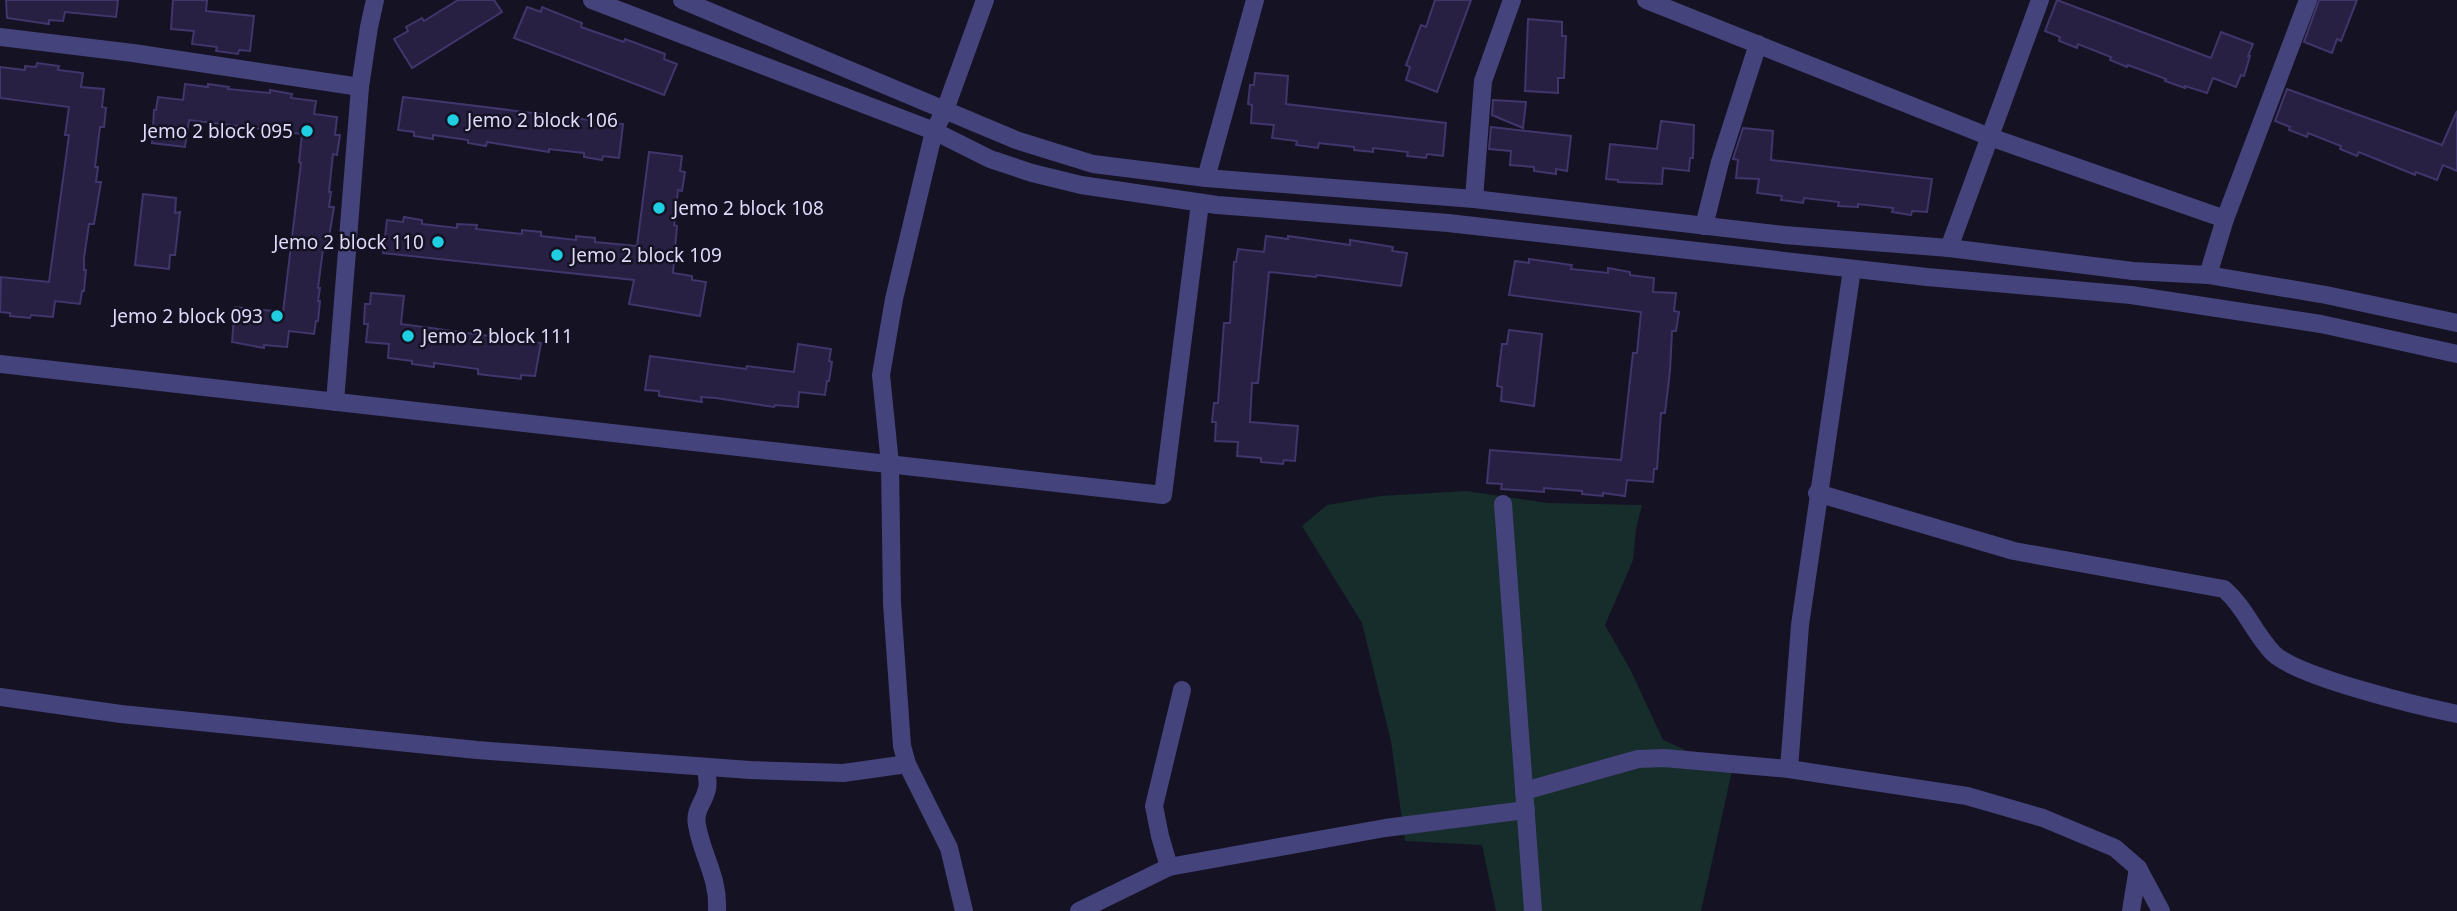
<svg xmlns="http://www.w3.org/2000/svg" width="2457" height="911" viewBox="0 0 2457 911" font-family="'Noto Sans',sans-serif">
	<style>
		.green { fill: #162d2c }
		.building { fill: #272042; stroke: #40366b; stroke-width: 2 }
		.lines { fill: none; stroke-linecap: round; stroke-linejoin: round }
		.minor { stroke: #45437c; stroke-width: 18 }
		.tertiary { stroke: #45437c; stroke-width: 18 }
		.poi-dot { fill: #1fcee0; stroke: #151223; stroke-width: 2.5 }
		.labels { text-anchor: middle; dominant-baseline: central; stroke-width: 5; stroke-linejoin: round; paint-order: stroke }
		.poi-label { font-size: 19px; fill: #dddafa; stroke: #151223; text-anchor: start }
	</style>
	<rect width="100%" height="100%" fill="#151223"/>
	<polygon class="green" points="1466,491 1548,503 1642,505 1636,529 1633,560 1605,625 1631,671 1663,740 1732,771 1701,911 1496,911 1482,845 1405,841 1391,741 1362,623 1302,526 1327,505 1381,496"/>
	<g class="building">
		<polygon points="6,0 118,0 116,17 65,12 63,21 49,20 49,24 7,18"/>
		<polygon points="173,0 207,0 206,11 254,16 250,51 239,50 238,54 216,51 217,47 192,44 194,31 171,29"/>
		<polygon points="458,0 494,0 502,12 412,68 394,39 408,31 406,27 422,18 424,21"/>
		<polygon points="1435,0 1471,0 1437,92 1406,80 1410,67 1406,65 1421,25 1426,27"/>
		<polygon points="2057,0 2211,58 2221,32 2253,44 2248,56 2250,56 2244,76 2241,75 2236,87 2213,78 2207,93 2185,86 2185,88 2165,81 2166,79 2128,65 2127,67 2110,60 2111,57 2078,44 2077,48 2059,41 2060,37 2045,31"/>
		<polygon points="2319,0 2357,0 2341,41 2337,39 2332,53 2304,42"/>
		<polygon points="527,7 541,12 542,7 582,23 581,27 624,42 625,39 665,54 664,59 677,64 664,95 514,38"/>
		<polygon points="1528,19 1562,22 1562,36 1566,36 1564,78 1558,78 1558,93 1525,91"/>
		<polygon points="37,63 59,66 58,70 83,73 81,87 104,89 102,107 106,108 104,127 100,127 95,167 98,167 96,182 101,182 94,224 89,224 84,258 84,270 86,270 84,291 82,291 80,304 55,301 53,317 31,315 30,318 10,316 10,313 0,312 1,277 49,282 69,135 65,135 69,107 0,98 0,67 25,70 25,66 36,67"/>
		<polygon points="1255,73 1288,76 1286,104 1446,123 1443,156 1427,154 1426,158 1407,156 1408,152 1373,148 1373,152 1354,150 1354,147 1319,143 1318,148 1296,145 1297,141 1272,138 1274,125 1251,123 1252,105 1248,104 1250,85 1254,85"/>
		<polygon points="185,84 208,87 208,84 229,87 228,89 270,93 270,90 292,94 291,98 316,101 314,114 337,117 335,135 340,135 337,155 333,154 329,192 331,192 329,207 334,207 327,249 323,249 318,288 320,288 318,301 320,301 318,321 316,321 314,334 289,331 287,347 264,345 264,348 232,342 235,307 283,312 301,163 299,162 302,134 189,120 185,147 152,143 154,110 156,110 158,97 183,100"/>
		<polygon points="2287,89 2442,145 2457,111 2457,171 2443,165 2437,180 2416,172 2415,175 2359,152 2357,156 2340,149 2341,146 2308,133 2307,137 2289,130 2290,127 2275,121"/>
		<polygon points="403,97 623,124 619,158 603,156 602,160 584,157 584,153 549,149 549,152 487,142 486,146 468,143 468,140 433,135 433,139 414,136 414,132 398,130"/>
		<polygon points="1493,100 1526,102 1523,128 1492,115"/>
		<polygon points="1661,121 1694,125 1693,158 1690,158 1689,171 1663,168 1662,184 1618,182 1618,180 1606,179 1610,144 1657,149"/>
		<polygon points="1491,127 1571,136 1567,171 1556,169 1556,174 1534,171 1534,167 1510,165 1511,151 1489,149"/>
		<polygon points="1743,128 1773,131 1771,160 1932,179 1927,212 1912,211 1911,215 1892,212 1893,208 1858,204 1858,207 1838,206 1839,202 1804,198 1803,203 1781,200 1782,196 1757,193 1759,179 1736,178 1738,160 1733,159"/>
		<polygon points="649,152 682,156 680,171 685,172 682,191 678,190 674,225 677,226 673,273 692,276 692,280 706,282 700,316 629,304 634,280 383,253 387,220 403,222 404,217 422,220 422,224 457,228 457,224 477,225 476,229 522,234 522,230 541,232 541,236 576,240 576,236 595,238 595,242 637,246"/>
		<polygon points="143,194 176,198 175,213 180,212 175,255 170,255 169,269 135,265"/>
		<polygon points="1266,236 1288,239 1288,236 1350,245 1350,240 1393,247 1392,251 1407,253 1401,286 1317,275 1316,277 1269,272 1258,383 1252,383 1250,422 1298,426 1295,461 1284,460 1283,464 1261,462 1261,458 1237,456 1238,442 1215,441 1216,422 1212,422 1214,403 1218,403 1224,323 1230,323 1234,262 1236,262 1238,249 1264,252"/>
		<polygon points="1529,259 1572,265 1571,269 1608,273 1608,268 1630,272 1630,275 1654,278 1653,292 1676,293 1674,311 1679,312 1676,331 1672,331 1670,371 1665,413 1661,413 1657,469 1654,469 1653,482 1627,480 1625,496 1603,493 1603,496 1582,494 1582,491 1544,488 1544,492 1501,489 1502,484 1487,483 1490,450 1621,460 1633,353 1637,353 1641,312 1509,295 1515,261 1529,263"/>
		<polygon points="371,293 404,296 401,324 541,343 535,376 521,375 521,379 478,374 478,369 434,363 434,367 412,364 412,361 388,358 389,344 366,342 368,324 364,324 365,304 370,304"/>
		<polygon points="1509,330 1542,334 1534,406 1501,401 1502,387 1497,386 1502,344 1507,344"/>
		<polygon points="798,344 831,349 829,361 832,362 829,381 827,381 825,395 799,392 798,407 775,405 774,407 716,398 701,397 702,402 659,396 659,391 645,390 650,356 746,369 747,366 794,372"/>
	</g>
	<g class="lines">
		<g class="minor">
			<polyline points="1646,0 1990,137 2225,219"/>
			<polyline points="0,37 133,53 360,87"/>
			<polyline points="1206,178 1255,0"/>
			<polyline points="1474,199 1483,81 1512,0"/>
			<polyline points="1704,226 1720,162 1758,44"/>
			<polyline points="1949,248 2040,0"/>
			<polyline points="2208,275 2225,219 2308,0"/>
			<polyline points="0,364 1163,495 1200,203"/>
			<polyline points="335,402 360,87 369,27 375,0"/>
			<path d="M1817,493l197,58 210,38c21,18 30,44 49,64 24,24 146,53 184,61"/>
			<polyline points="1503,504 1533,911"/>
			<polyline points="0,697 121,714 477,750 750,770 843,773 907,764"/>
			<path d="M706,767c0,6 3,15 1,22 -3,14 -13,21 -10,36 5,31 22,52 20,86"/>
			<polyline points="1789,769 1800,625 1852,269"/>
			<polyline points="1524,791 1638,759 1664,758 1789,769 1967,796 2043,818 2115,848 2138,868 2161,911"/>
			<polyline points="1169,867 1160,836 1154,806 1182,690"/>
			<polyline points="964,911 949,848 907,764 902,746 892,603 890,464 881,375 894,299 934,131 945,110 985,0"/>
			<polyline points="1079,911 1169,867 1385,828 1526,810"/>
			<polyline points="2131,911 2138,868"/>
		</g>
		<g class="tertiary">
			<polyline points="592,0 934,131 990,159 1032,173 1081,185 1217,205 1448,223 1927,277 2131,295 2321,324 2457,354"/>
			<polyline points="682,0 1016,140 1093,164 1206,178 1474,199 1784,235 1949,248 2133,271 2208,275 2326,295 2457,323"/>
		</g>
	</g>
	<g class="poi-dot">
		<circle cx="453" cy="120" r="7"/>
		<circle cx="307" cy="131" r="7"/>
		<circle cx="659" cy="208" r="7"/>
		<circle cx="438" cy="242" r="7"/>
		<circle cx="557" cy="255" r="7"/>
		<circle cx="277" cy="316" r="7"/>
		<circle cx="408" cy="336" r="7"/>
	</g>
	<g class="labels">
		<g class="poi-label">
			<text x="467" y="120">Jemo 2 block 106</text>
			<text x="293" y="131" text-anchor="end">Jemo 2 block 095</text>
			<text x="673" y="208">Jemo 2 block 108</text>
			<text x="424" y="242" text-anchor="end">Jemo 2 block 110</text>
			<text x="571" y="255">Jemo 2 block 109</text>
			<text x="263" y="316" text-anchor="end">Jemo 2 block 093</text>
			<text x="422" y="336">Jemo 2 block 111</text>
		</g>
	</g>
</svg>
